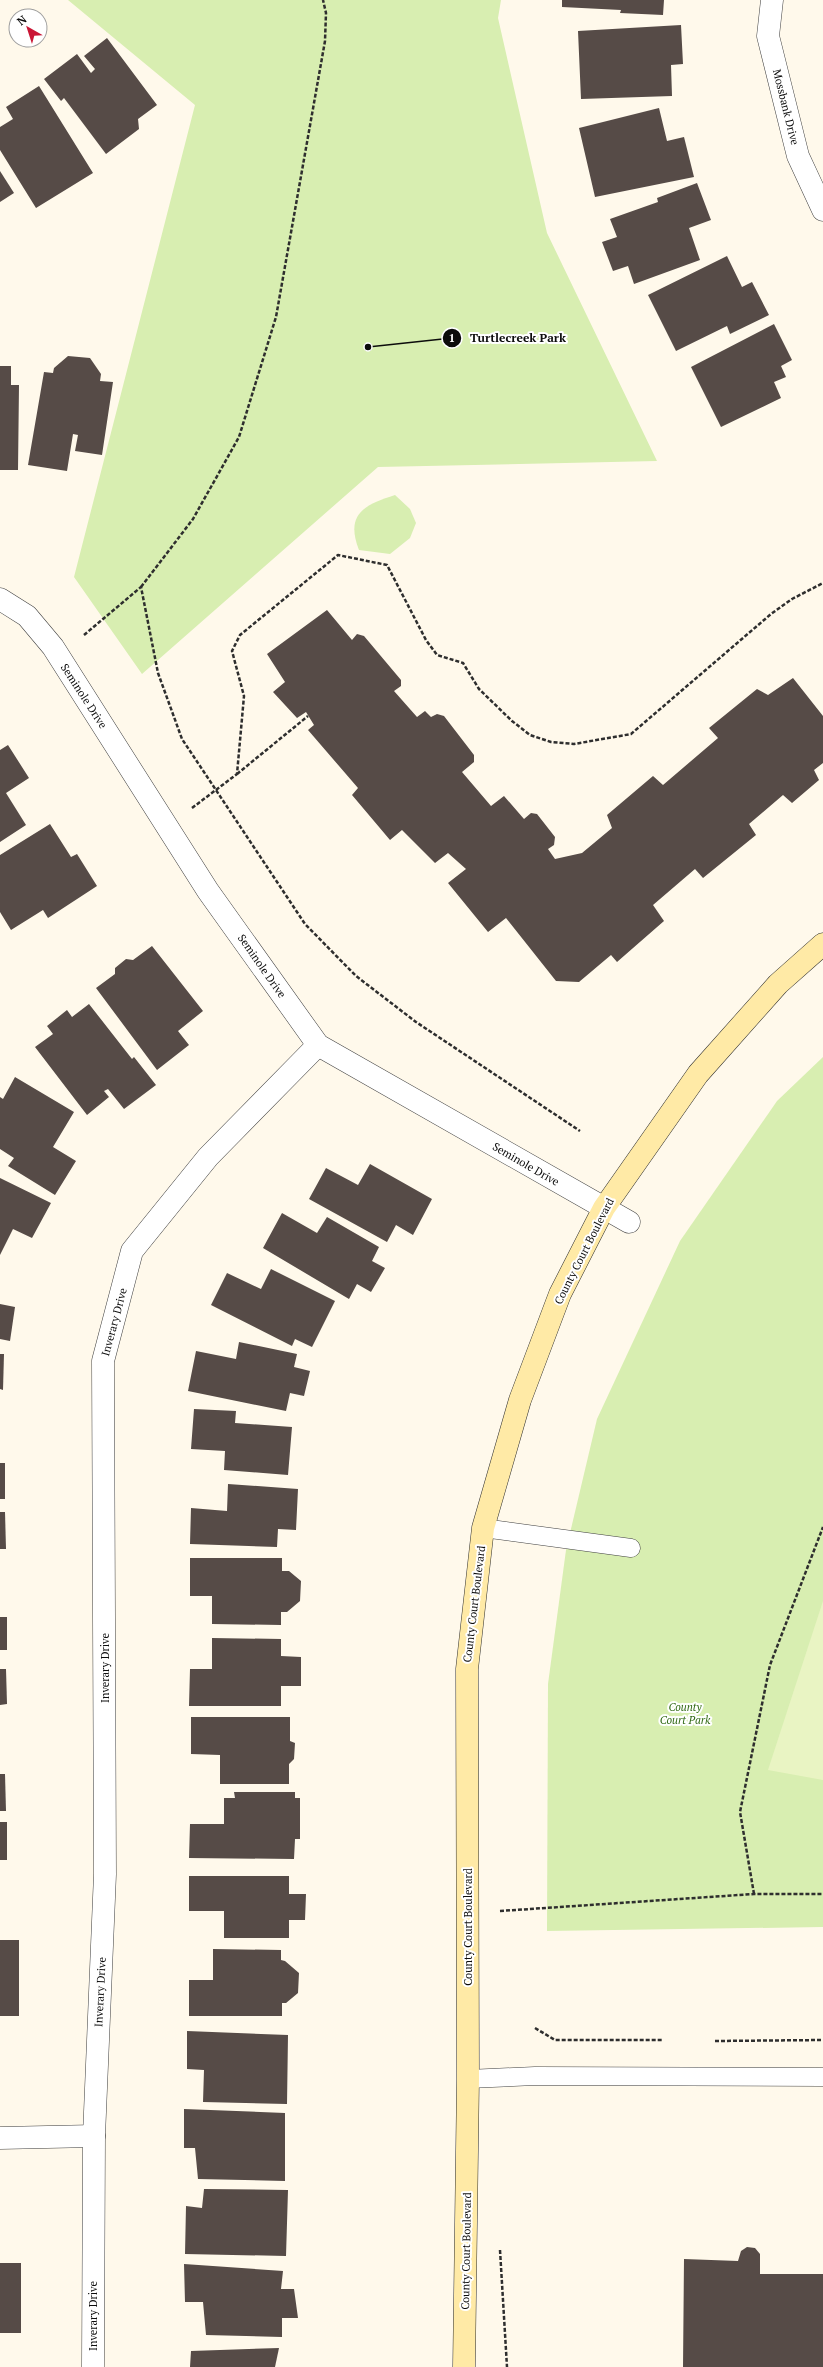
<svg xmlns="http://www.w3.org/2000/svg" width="823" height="2367" viewBox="0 0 823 2367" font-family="'PT Serif',serif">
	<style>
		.green { fill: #d8eeb1 }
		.pitch { fill: #e9f4c3 }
		.building { fill: #564b47 }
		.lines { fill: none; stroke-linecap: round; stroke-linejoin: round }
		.lane-casing { stroke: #3f3f3f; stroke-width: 19 }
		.street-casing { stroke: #3f3f3f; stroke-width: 23 }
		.secondary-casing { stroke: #2e2e2e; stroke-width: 23 }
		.path { stroke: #2e2e2e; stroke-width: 2.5; stroke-dasharray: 4 2; stroke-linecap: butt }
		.lane { stroke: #fff; stroke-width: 18 }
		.street { stroke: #fff; stroke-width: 22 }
		.secondary { stroke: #ffeaa6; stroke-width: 22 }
		.labels { text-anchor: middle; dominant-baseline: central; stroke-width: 4; stroke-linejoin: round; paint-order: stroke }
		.street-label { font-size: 11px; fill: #0c0c0c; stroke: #fff }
		.park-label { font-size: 11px; font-style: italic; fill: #326a16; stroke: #fff }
		.leader { fill: none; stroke: #0c0c0c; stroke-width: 1.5 }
		.callout-dot { fill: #0c0c0c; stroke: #fff; stroke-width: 1.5 }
		.mark-label { font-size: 12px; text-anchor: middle; font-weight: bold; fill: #fff }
		.callout-label { font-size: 12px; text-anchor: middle; font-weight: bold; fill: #0c0c0c; stroke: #fff; stroke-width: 4; stroke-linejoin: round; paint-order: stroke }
	</style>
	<rect width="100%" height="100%" fill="#fff9eb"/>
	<g class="green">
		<polygon points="68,0 501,0 498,18 547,233 657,461 378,467 142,674 74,577 195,105"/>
		<path d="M395,495l15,14 6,14 -6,15 -20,16 -31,-4c-14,-36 5,-45 36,-55z"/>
		<polygon points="823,1057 823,1927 547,1931 548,1684 566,1550 597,1419 680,1241 777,1101"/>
	</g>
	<polygon class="pitch" points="823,1601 823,1780 768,1770"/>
	<g class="building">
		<polygon points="562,0 664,0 663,15 620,13 621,10 562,7"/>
		<polygon points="681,25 683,64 671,65 672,96 581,99 578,31"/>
		<polygon points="107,38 157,105 138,119 139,129 106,154 64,98 61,101 44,79 77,54 91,73 95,69 84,56"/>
		<polygon points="39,86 93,173 36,208 0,150 0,127 13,119 6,107"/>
		<polygon points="659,108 667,141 684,137 694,177 595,197 579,128"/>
		<polygon points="0,171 14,193 0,202"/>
		<polygon points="697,183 711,220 689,228 700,260 634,284 628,266 613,271 602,242 617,237 610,219 658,202 657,198"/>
		<polygon points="727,256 742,287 752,282 769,315 730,334 727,326 676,351 648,295"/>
		<polygon points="774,324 792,360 781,366 786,377 774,382 781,398 721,427 691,367"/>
		<polygon points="68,356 90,358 101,374 100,381 113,382 102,455 75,451 78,435 73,434 67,471 28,465 44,372 53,373 54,368"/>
		<polygon points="0,366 11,366 11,385 19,385 18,470 0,470"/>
		<polygon points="327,610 352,640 357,634 364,636 401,680 401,686 394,691 417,717 425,711 431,717 437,714 444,716 474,755 474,762 462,772 491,806 504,796 524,819 531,813 537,814 555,837 554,845 548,849 555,859 582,853 612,828 607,815 653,776 663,785 718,738 709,728 757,689 768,695 793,678 823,716 823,763 814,770 819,780 792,803 783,795 749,824 756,835 703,878 695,869 653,905 664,921 617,962 611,955 579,982 556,981 506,918 488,932 448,883 466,869 448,853 435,863 402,830 390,840 352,795 358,788 308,730 314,725 306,712 297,718 273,692 285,682 267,654"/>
		<polygon points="8,745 29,778 6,793 26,825 0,842 0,750"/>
		<polygon points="50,824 71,857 77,854 97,886 48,918 43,910 11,930 0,912 0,855"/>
		<polygon points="152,946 203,1011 178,1031 189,1045 157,1070 96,988 115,974 115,968 126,959 133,960"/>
		<polygon points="89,1004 132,1059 134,1057 156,1085 124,1109 108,1089 104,1091 109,1097 87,1115 35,1047 53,1034 47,1026 67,1010 72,1017"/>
		<polygon points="15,1077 74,1112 53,1147 76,1161 55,1195 8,1166 14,1158 0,1149 0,1097 3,1099"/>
		<polygon points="370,1164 432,1199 413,1235 396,1225 387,1242 309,1199 326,1168 358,1185"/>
		<polygon points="0,1178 51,1203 32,1238 13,1229 0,1255"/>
		<polygon points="282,1213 317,1233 327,1217 379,1247 372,1261 385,1268 371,1292 357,1284 349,1299 263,1248"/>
		<polygon points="271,1269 335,1301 312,1347 295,1339 292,1346 211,1305 227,1273 261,1289"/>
		<polygon points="0,1304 15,1307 10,1341 0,1339"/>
		<polygon points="239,1342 297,1354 294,1367 310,1371 304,1396 290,1393 286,1411 188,1391 196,1351 236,1359"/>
		<polygon points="0,1354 4,1354 3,1390 0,1389"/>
		<polygon points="194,1409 236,1411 235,1423 292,1427 288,1475 224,1470 225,1451 191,1449"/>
		<rect x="0" y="1463" width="5" height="36"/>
		<polygon points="228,1484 298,1489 296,1530 278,1529 277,1547 190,1544 191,1508 227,1511"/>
		<polygon points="0,1512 5,1512 6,1549 0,1549"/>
		<polygon points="190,1558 282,1558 282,1571 289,1571 301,1581 300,1601 287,1612 281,1612 281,1625 212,1624 212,1596 190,1596"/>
		<rect x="0" y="1617" width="7" height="33"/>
		<polygon points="212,1638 281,1639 281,1656 301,1657 301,1686 281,1686 281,1706 189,1706 190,1669 212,1669"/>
		<polygon points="0,1669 6,1669 7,1704 0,1705"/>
		<polygon points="191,1717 290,1717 290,1741 295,1743 294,1759 289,1764 289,1784 220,1784 220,1755 191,1754"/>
		<polygon points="0,1774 5,1774 6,1811 0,1811"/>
		<polygon points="234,1792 295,1792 295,1798 300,1798 300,1839 295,1839 294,1859 189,1858 190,1824 224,1824 224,1798 235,1798"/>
		<rect x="0" y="1822" width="7" height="38"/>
		<polygon points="189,1876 289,1876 289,1894 306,1894 305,1920 289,1920 289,1938 224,1938 224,1911 189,1911"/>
		<rect x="0" y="1940" width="19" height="76"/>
		<polygon points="213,1949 281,1950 281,1960 285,1961 299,1973 298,1993 286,2003 282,2003 282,2016 189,2016 189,1980 213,1980"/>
		<polygon points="187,2031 288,2035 287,2104 203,2102 204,2070 187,2069"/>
		<polygon points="184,2109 285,2113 285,2181 198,2179 195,2148 184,2148"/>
		<polygon points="204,2189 288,2190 286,2256 185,2254 186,2206 202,2208"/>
		<polygon points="747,2247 755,2248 760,2254 760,2274 823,2274 823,2367 683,2367 684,2259 738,2261 741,2251"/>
		<rect x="0" y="2263" width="21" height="70"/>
		<polygon points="184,2264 283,2271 281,2289 294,2289 298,2318 282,2318 282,2337 206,2335 203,2302 185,2302"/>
		<polygon points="279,2348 275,2367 190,2367 191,2351"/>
	</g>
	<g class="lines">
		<g class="lane-casing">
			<g id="lane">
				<polyline points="483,1528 631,1548"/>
				<polyline points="468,2079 535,2076 823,2077"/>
			</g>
		</g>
		<g class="street-casing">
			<g id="street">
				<polyline points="772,0 768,36 798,156 823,210"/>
				<polyline points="0,599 27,616 53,647 208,891 318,1045 629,1222"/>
				<polyline points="0,2138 94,2136"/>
				<polyline points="93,2367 94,2136 105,1874 103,1361 132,1251 208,1157 318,1045"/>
			</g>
		</g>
		<g class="secondary-casing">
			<polyline id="secondary" points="464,2367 468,2079 467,1669 483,1528 520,1400 560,1294 604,1208 698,1074 778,984 823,944"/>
		</g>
		<g class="path">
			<polyline points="141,587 193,519 239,437 276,317 325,41 326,13 323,0"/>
			<polyline points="84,635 141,587 158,673 182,739 305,924 356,976 416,1022 580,1131"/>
			<polyline points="237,774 308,716"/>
			<polyline points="192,808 237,774 244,696 232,651 240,635 338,555 387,565 426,640 437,655 463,663 479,689 512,721 530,735 551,742 574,744 631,734 771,614 792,599 823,583"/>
			<polyline points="754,1894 740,1812 770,1665 823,1527"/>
			<polyline points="500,1911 754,1894 823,1894"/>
			<polyline points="535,2028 555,2040 662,2040"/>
			<polyline points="715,2041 823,2040"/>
			<polyline points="500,2250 507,2367"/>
		</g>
		<use href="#lane" class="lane"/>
		<use href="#street" class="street"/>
		<use href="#secondary" class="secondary"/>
	</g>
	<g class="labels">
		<g class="street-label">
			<text transform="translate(786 107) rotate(76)">Mossbank Drive</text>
			<text transform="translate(84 696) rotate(57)">Seminole Drive</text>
			<text transform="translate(262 966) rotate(55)">Seminole Drive</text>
			<text transform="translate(526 1164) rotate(30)">Seminole Drive</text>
			<text transform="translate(584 1251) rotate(-63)">County Court Boulevard</text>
			<text transform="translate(114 1322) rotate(-75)">Inverary Drive</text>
			<text transform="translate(474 1604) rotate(-83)">County Court Boulevard</text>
			<text transform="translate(105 1668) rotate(-90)">Inverary Drive</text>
			<text transform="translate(468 1927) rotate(-90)">County Court Boulevard</text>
			<text transform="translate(100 1992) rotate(-87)">Inverary Drive</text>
			<text transform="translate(466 2251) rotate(-89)">County Court Boulevard</text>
			<text transform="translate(93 2316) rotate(-90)">Inverary Drive</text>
		</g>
		<g class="park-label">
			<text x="685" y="1707">County<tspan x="685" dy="13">Court Park</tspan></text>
		</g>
	</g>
	<path class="leader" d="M368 347L452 338"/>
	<g class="callout-dot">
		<circle cx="368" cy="347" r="4"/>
		<circle cx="452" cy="338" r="10"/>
	</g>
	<g class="mark-label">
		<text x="452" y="342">1</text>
	</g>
	<g class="callout-label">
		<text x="518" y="342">Turtlecreek Park</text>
	</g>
	<g transform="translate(28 28) rotate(321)"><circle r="19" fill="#ffffff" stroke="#9e9e9e"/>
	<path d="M0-3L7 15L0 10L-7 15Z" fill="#ca1635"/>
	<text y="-6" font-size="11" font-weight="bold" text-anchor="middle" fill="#0c0c0c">N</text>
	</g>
</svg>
